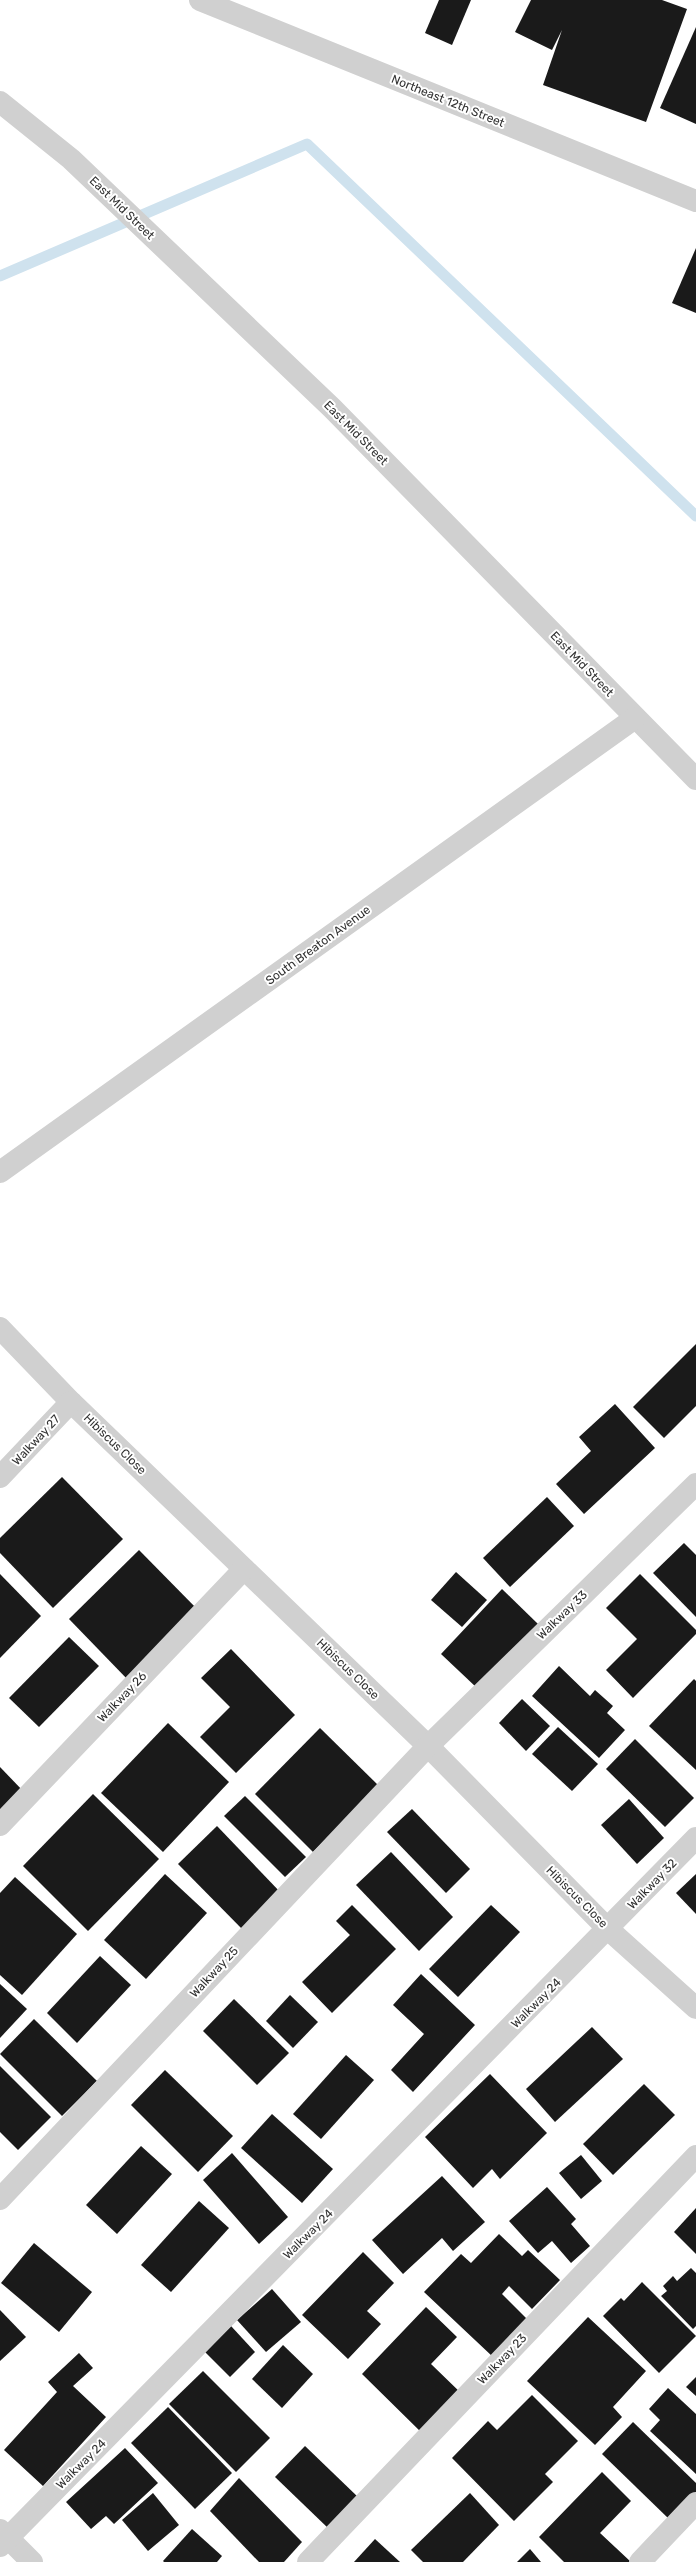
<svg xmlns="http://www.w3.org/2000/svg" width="696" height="2562" viewBox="0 0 696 2562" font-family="Rubik,sans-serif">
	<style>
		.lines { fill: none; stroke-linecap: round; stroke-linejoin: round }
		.stream { stroke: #cfe2ee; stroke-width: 11 }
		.building { fill: #1a1a1a }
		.minor { stroke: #d0d0d0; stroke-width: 22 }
		.tertiary { stroke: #d0d0d0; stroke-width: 22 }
		.labels { text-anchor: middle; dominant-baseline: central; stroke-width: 4; stroke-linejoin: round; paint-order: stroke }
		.street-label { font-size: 12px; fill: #333; stroke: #fff }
	</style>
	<rect width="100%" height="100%" fill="#fff"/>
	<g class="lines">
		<polyline class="stream" points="0,276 307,144 696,516"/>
	</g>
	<g class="building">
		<polygon points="439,0 471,0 452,45 425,33"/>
		<polygon points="531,0 662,0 687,9 646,122 543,85 562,30 552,50 515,32"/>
		<polygon points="696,27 696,124 660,108"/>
		<polygon points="696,248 696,313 672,303"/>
		<polygon points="696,1344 696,1406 664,1438 633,1407"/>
		<polygon points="615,1404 655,1448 584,1514 556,1484 591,1451 579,1437"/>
		<polygon points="62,1477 123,1539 53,1608 0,1553 0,1538"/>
		<polygon points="547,1497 574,1526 510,1587 483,1558"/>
		<polygon points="684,1543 696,1555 696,1617 653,1573"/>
		<polygon points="139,1550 199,1611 129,1681 69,1619"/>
		<polygon points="456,1572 487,1600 462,1627 431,1600"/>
		<polygon points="0,1574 41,1616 0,1658"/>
		<polygon points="640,1574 696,1630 696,1634 633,1698 606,1670 637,1639 606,1608"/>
		<polygon points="502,1589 538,1624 477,1688 441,1654"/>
		<polygon points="69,1637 99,1666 39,1727 9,1698"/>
		<polygon points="231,1649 295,1715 236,1773 200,1737 230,1707 201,1678"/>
		<polygon points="559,1666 590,1696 595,1690 613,1706 607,1713 625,1730 599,1758 532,1696"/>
		<polygon points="694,1679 696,1681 696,1770 649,1726"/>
		<polygon points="522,1699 550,1726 526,1751 499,1723"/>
		<polygon points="168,1723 229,1782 163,1852 101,1793"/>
		<polygon points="558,1727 598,1764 572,1791 532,1754"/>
		<polygon points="320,1728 379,1786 313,1852 255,1794"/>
		<polygon points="635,1739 694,1798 665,1827 606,1769"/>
		<polygon points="0,1767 25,1793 0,1817"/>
		<polygon points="93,1794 159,1859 88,1931 23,1866"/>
		<polygon points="245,1796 306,1857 285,1877 224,1816"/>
		<polygon points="629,1799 664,1838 637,1864 601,1825"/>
		<polygon points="412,1809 470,1869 446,1893 387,1832"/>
		<polygon points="217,1826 282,1894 244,1931 178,1864"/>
		<polygon points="391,1852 453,1917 419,1951 356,1885"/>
		<polygon points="165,1874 207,1913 146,1979 104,1940"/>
		<polygon points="696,1874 696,1914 676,1893"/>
		<polygon points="15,1877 77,1934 22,1995 0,1975 0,1893"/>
		<polygon points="352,1905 396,1949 332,2013 302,1982 350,1935 336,1921"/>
		<polygon points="491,1905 520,1932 458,1997 429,1969"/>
		<polygon points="100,1956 131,1985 77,2043 47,2013"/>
		<polygon points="421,1974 475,2025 413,2092 391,2070 424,2034 393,2005"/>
		<polygon points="0,1984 27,2009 0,2038"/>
		<polygon points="290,1995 318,2022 293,2048 266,2021"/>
		<polygon points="234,1999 289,2053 257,2085 203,2031"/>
		<polygon points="34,2019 97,2081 62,2116 0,2054"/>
		<polygon points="592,2027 623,2059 555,2122 526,2089"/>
		<polygon points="346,2055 374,2080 321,2139 293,2114"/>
		<polygon points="0,2066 51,2117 18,2150 0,2132"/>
		<polygon points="165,2070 233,2136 198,2172 131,2105"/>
		<polygon points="490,2074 547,2133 500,2179 492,2169 473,2188 425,2137"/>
		<polygon points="644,2084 675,2115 613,2175 583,2144"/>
		<polygon points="272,2114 333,2169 302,2203 241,2148"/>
		<polygon points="141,2146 172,2174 117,2234 86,2205"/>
		<polygon points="232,2153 288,2217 259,2244 203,2180"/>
		<polygon points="581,2155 602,2181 581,2199 559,2173"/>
		<polygon points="442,2176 485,2222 453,2251 442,2238 403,2274 372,2240"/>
		<polygon points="547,2187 576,2219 571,2224 590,2246 571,2263 552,2241 538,2253 509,2221"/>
		<polygon points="199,2201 229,2228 171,2292 141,2265"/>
		<polygon points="696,2208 696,2254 674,2232"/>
		<polygon points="499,2234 522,2256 528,2250 560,2280 532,2309 509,2286 502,2294 528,2320 493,2357 424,2292 461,2254 471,2263"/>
		<polygon points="34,2243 92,2292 59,2332 1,2283"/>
		<polygon points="363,2252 394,2283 367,2311 381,2324 348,2359 302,2315"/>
		<polygon points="691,2268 696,2273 696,2326 693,2329 661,2296 667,2291 663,2286 673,2276 677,2281"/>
		<polygon points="642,2282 696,2336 659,2373 603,2316 621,2298 624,2301"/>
		<polygon points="272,2289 301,2322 266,2352 237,2320"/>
		<polygon points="426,2307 457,2337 431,2364 463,2395 424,2435 362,2374"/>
		<polygon points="0,2310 26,2337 0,2361"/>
		<polygon points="588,2317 646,2371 613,2407 622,2417 595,2445 527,2381"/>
		<polygon points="231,2326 255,2352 230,2377 205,2352"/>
		<polygon points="283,2345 313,2374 282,2408 252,2379"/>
		<polygon points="79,2353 93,2368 73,2386 106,2417 43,2486 4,2450 57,2392 48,2382"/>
		<polygon points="203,2371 270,2438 236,2472 169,2404"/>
		<polygon points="696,2377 696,2396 686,2387"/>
		<polygon points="668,2388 696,2414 696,2474 650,2431 660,2420 649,2409"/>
		<polygon points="532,2395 578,2441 545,2474 553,2482 514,2521 452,2458 488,2421 497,2430"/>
		<polygon points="168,2407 232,2473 195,2509 131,2443"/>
		<polygon points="633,2422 696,2483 696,2493 670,2520 602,2454"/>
		<polygon points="305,2446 359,2498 329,2529 275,2477"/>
		<polygon points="125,2448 158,2483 114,2524 106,2516 91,2529 66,2502"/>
		<polygon points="602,2472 631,2501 600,2533 631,2562 564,2562 539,2537"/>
		<polygon points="239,2478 302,2542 284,2562 259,2562 210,2511"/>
		<polygon points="153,2493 179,2525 148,2551 122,2520"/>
		<polygon points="470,2493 499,2525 463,2562 423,2562 411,2550"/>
		<polygon points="192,2529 222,2556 217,2562 164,2562 163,2561"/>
		<polygon points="375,2539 400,2562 354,2562"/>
		<polygon points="530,2549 541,2562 517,2562"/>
	</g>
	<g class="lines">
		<g class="minor">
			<polyline points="200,0 696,201"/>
			<polyline points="0,1328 71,1402 428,1746 608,1929 696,2008"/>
			<polyline points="0,1477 71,1402"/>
			<polyline points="0,1825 244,1569"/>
			<polyline points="0,2199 428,1746 696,1484"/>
			<polyline points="0,2530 32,2562"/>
			<polyline points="0,2546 696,1838"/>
			<polyline points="308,2562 696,2156"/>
			<polyline points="640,2562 696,2503"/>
		</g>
		<g class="tertiary">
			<polyline points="0,102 71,159 332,408 696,779"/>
			<polyline points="0,1172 635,718"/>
		</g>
	</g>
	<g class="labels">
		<g class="street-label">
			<text transform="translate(448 101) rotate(22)">Northeast 12th Street</text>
			<text transform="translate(122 208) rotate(44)">East Mid Street</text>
			<text transform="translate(356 433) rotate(45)">East Mid Street</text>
			<text transform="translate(582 664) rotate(46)">East Mid Street</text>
			<text transform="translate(318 945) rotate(-36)">South Breaton Avenue</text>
			<text transform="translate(36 1440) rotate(-47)">Walkway 27</text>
			<text transform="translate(115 1444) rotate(44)">Hibiscus Close</text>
			<text transform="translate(562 1615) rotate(-44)">Walkway 33</text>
			<text transform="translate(348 1669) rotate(44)">Hibiscus Close</text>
			<text transform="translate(122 1697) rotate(-46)">Walkway 26</text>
			<text transform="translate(652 1884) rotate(-46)">Walkway 32</text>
			<text transform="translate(577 1897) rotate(45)">Hibiscus Close</text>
			<text transform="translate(214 1972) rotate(-47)">Walkway 25</text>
			<text transform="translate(536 2003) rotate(-45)">Walkway 24</text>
			<text transform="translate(308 2234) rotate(-45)">Walkway 24</text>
			<text transform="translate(502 2359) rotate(-46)">Walkway 23</text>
			<text transform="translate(81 2464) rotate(-45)">Walkway 24</text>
		</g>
	</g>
</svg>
